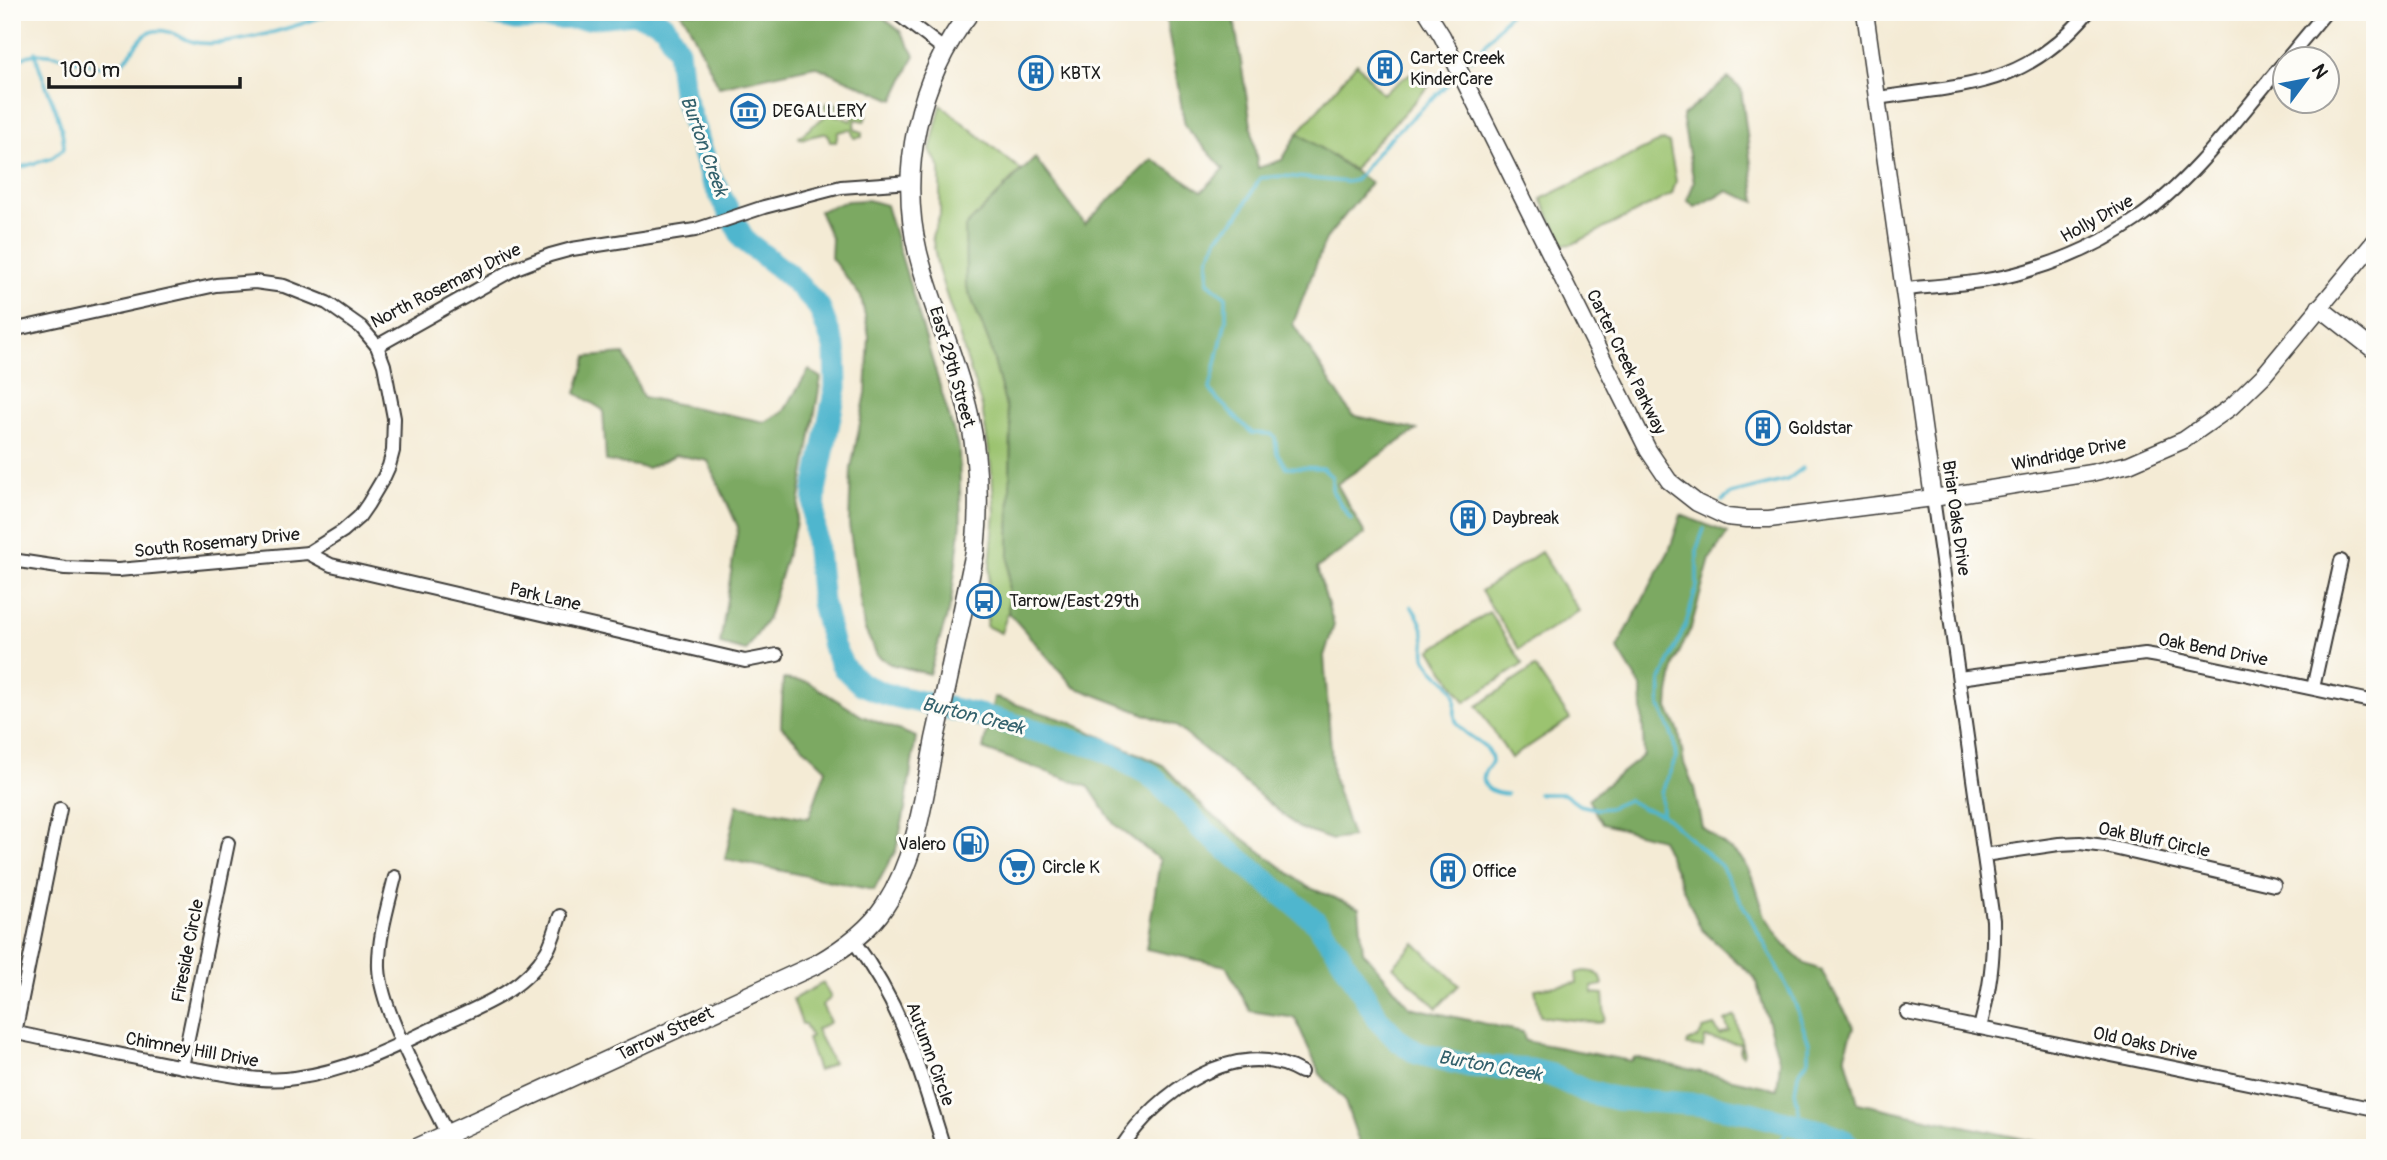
<svg xmlns="http://www.w3.org/2000/svg" width="2387" height="1160" viewBox="0 0 2387 1160" font-family="Pangolin,sans-serif">
	<style>
		.green { fill: #9bc36f; stroke: #5c7046; stroke-width: 2 }
		.forest { fill: #7ca962; stroke: #4c623f; stroke-width: 2 }
		.lines { fill: none; stroke-linecap: round; stroke-linejoin: round }
		.stream { stroke: #50b6ce; stroke-width: 3.5 }
		.river { stroke: #50b6ce; stroke-width: 23 }
		.minor-casing { stroke: #3c3b38; stroke-width: 16 }
		.tertiary-casing { stroke: #3c3b38; stroke-width: 19 }
		.secondary-casing { stroke: #3c3b38; stroke-width: 21 }
		.minor { stroke: #fff; stroke-width: 12 }
		.tertiary { stroke: #fff; stroke-width: 16 }
		.secondary { stroke: #fff; stroke-width: 18 }
		.labels { text-anchor: middle; dominant-baseline: central; stroke-width: 6; stroke-linejoin: round; paint-order: stroke }
		.poi-label { font-size: 18px; fill: #1c1c1c; stroke: #fdfcf7; text-anchor: start }
		.street-label { font-size: 18px; fill: #1c1c1c; stroke: #fdfcf7 }
		.water-label { font-size: 19px; font-style: italic; fill: #33616c; stroke: #fdfcf7 }
	</style>
	<rect width="100%" height="100%" fill="#fdfcf7"/>
	<filter id="ink" filterUnits="userSpaceOnUse"><feTurbulence type="fractalNoise" baseFrequency=".0143" numOctaves="2"/><feDisplacementMap in="SourceGraphic" scale="14" xChannelSelector="R" yChannelSelector="G"/><feConvolveMatrix kernelMatrix="1 2 1 2 8 2 1 2 1" color-interpolation-filters="sRGB"/></filter>
	<filter id="wash" filterUnits="userSpaceOnUse"><feTurbulence type="fractalNoise" baseFrequency=".00686" numOctaves="4" result="noise"/><feDisplacementMap in="SourceGraphic" scale="28" xChannelSelector="R" yChannelSelector="G"/><feGaussianBlur stdDeviation="1.57" result="paint"/><feColorMatrix in="noise" values="0 0 0 0 0 0 0 0 0 0 0 0 0 0 0 0 0 1.4 0 .05"/><feComposite in="paint" operator="in"/></filter>
	<g filter="url(#wash)">
		<rect width="100%" height="100%" fill="#f4ebd5"/>
		<g class="green">
			<polygon points="1357,63 1382,94 1412,72 1429,86 1365,154 1354,170 1298,133"/>
			<polygon points="826,103 836,103 837,106 833,114 851,121 856,113 867,116 864,121 856,119 854,129 862,132 862,137 854,138 851,129 838,132 836,142 830,142 827,133 800,139 799,137 829,113 824,106"/>
			<polygon points="941,105 1021,170 1004,187 966,285 990,345 1011,426 1008,612 1001,633 986,626 988,619 982,616 988,587 995,512 991,465 982,407 938,269 932,236 940,215 940,168 930,150"/>
			<polygon points="1663,140 1669,143 1676,181 1672,194 1573,244 1564,245 1541,199"/>
			<polygon points="1541,552 1579,611 1519,649 1481,591"/>
			<polygon points="1489,612 1523,664 1465,702 1431,650"/>
			<polygon points="1535,667 1570,719 1511,758 1477,706"/>
			<polygon points="1415,943 1459,985 1437,1008 1393,966"/>
			<path d="M1584,971c10,0 18,3 19,14l-11,2 1,6 10,1 2,24 -2,4 -5,1 -58,-7 -5,-27 42,-6 -1,-10z"/>
			<polygon points="823,983 831,998 822,1005 830,1022 816,1030 833,1063 818,1071 807,1039 811,1037 805,1024 802,1024 793,999"/>
			<polygon points="1735,1016 1744,1053 1743,1055 1740,1053 1741,1044 1705,1038 1703,1048 1687,1046 1688,1042 1699,1037 1703,1029 1714,1026 1720,1035 1729,1031 1725,1021"/>
		</g>
		<g class="forest">
			<polygon points="680,12 876,12 900,31 915,55 894,100 815,66 719,87 687,21"/>
			<polygon points="1160,12 1233,12 1258,168 1282,160 1298,133 1371,183 1326,239 1293,324 1352,415 1417,430 1337,484 1365,534 1317,568 1334,625 1324,656 1333,776 1352,837 1332,840 1299,828 1176,726 1074,687 1008,612 1011,426 990,345 966,285 965,227 1035,158 1085,224 1152,159 1202,191 1224,169 1185,126 1166,19"/>
			<polygon points="1728,78 1741,89 1756,202 1727,191 1695,207 1687,200 1694,183 1682,116"/>
			<polygon points="868,200 886,205 959,450 961,523 951,603 929,674 890,664 877,655 864,628 849,525 851,468 866,393 869,336 861,297 831,258 832,240 819,211 847,201"/>
			<polygon points="624,354 643,397 765,422 784,411 809,370 821,378 795,527 768,618 746,651 720,644 738,527 708,461 676,455 648,468 606,461 603,410 576,393 587,357"/>
			<polygon points="1681,515 1728,533 1710,559 1691,628 1675,662 1669,694 1668,708 1679,732 1684,763 1694,788 1702,827 1742,859 1754,881 1765,916 1785,945 1805,964 1821,970 1854,1027 1845,1054 1858,1103 2065,1148 1361,1148 1344,1099 1320,1074 1295,1018 1250,1011 1226,966 1146,949 1160,860 1114,824 1089,787 983,749 994,697 1067,721 1163,765 1208,812 1308,887 1359,908 1363,951 1410,1007 1523,1032 1525,1041 1631,1061 1635,1057 1777,1089 1780,1062 1755,978 1701,929 1661,839 1602,824 1588,799 1644,755 1641,687 1617,648 1669,551"/>
			<polygon points="783,679 808,682 862,716 916,737 905,810 896,850 874,890 725,859 737,805 809,818 826,769 781,726"/>
		</g>
		<g class="lines">
			<g class="stream">
				<polyline points="1472,60 1511,12"/>
				<path d="M12,64c28,-21 52,-5 82,1 7,2 14,4 21,1 18,-5 19,-30 39,-35 18,-3 30,11 46,12 34,4 103,-19 136,-31"/>
				<path d="M12,170l40,-12 12,-10c-1,-33 -22,-64 -29,-96"/>
				<polyline points="1722,501 1731,494 1787,480 1803,468"/>
				<polyline points="1351,519 1332,491 1332,477 1322,468 1286,467 1277,453 1275,438 1271,434 1252,433 1216,398 1210,389 1226,320 1226,297 1208,282 1208,259 1218,237 1239,215 1260,178 1284,176 1347,182 1356,180 1382,146 1448,84"/>
				<polyline points="1704,529 1697,548 1697,586 1686,624 1661,680 1660,706 1674,740 1676,758 1661,793 1662,814 1721,866 1767,948 1793,998 1809,1043 1809,1059 1798,1074 1795,1091 1802,1126"/>
				<path d="M1411,606c8,10 13,21 14,35 0,4 -1,12 0,16 6,16 27,23 30,39 2,9 -3,18 2,27 8,16 34,18 35,39 -17,18 -7,31 15,32"/>
				<polyline points="1538,794 1564,794 1579,805 1597,809 1609,808 1628,800 1644,809 1662,814"/>
				<polyline points="1774,1148 1795,1124"/>
			</g>
			<polyline class="river" points="484,12 515,19 586,18 632,13 652,18 665,26 678,50 683,93 711,178 744,240 790,276 819,307 835,349 836,387 815,491 814,520 822,602 833,646 844,668 861,684 885,694 983,716 1100,748 1149,774 1173,797 1202,829 1314,920 1337,950 1379,1020 1398,1040 1417,1053 1470,1066 1531,1070 1551,1075 1585,1091 1617,1099 1707,1105 1746,1112 1827,1133 1844,1141 1852,1148"/>
		</g>
	</g>
	<g filter="url(#ink)">
		<g class="lines">
			<g class="minor-casing">
				<g id="minor">
					<polyline points="895,12 945,50"/>
					<polyline points="2286,60 2326,12"/>
					<path d="M1877,98c90,-13 148,-11 211,-86"/>
					<path d="M1905,289c40,-4 83,-6 121,-18 38,-11 78,-29 111,-52 57,-39 104,-106 149,-159"/>
					<polyline points="12,330 216,285 255,282 284,286 327,303 361,327 377,346 384,365 394,418 393,451 389,466 384,477 368,504 359,517 343,531 308,553 118,570 65,568 12,560"/>
					<polyline points="377,346 516,268 550,255 572,249 695,230 764,207 841,187 910,182"/>
					<path d="M1933,498l60,422c1,41 -3,68 -13,108"/>
					<polyline points="308,553 331,565 745,661 777,655"/>
					<polyline points="1959,678 2145,654 2169,658 2375,702"/>
					<polyline points="2313,688 2341,561"/>
					<polyline points="1984,855 2059,844 2080,843 2105,846 2274,885"/>
					<path d="M395,877c-7,29 -17,61 -16,91 2,44 48,124 68,166"/>
					<path d="M853,940c51,69 66,128 91,208"/>
					<polyline points="1907,1013 2375,1109"/>
					<path d="M12,1032c63,13 125,27 188,38 32,5 63,13 95,8 54,-7 101,-32 149,-55 39,-18 80,-33 103,-72 6,-11 9,-23 13,-35"/>
					<polyline points="15,1033 60,809"/>
					<polyline points="182,1067 228,843"/>
					<path d="M1121,1148c36,-55 114,-113 180,-76"/>
				</g>
			</g>
			<g class="tertiary-casing">
				<g id="tertiary">
					<polyline points="1427,12 1442,36 1648,450 1669,481 1697,503 1727,517 1747,519 1769,519 1933,498 2091,473 2129,464 2184,440 2231,407 2263,376 2375,241"/>
					<polyline points="1865,12 1933,498"/>
					<polyline points="2319,307 2375,351"/>
					<polyline points="447,1134 453,1148"/>
				</g>
			</g>
			<g class="secondary-casing">
				<path id="secondary" d="M417,1148l400,-184c26,-15 52,-33 68,-58 32,-49 39,-111 50,-167 14,-62 27,-125 40,-187 5,-47 4,-91 -6,-137 -12,-55 -37,-107 -51,-162 -20,-82 0,-174 52,-241"/>
			</g>
			<use href="#minor" class="minor"/>
			<use href="#tertiary" class="tertiary"/>
			<use href="#secondary" class="secondary"/>
		</g>
	</g>
	<defs>
		<g id="building-ring" transform="scale(1.75)"><circle r="9.5" fill="#fdfcf7" stroke="#1f6fb2" stroke-width="1.5"/><path d="M-4-6H4V6H1V3H-1V6H-4ZM-2.5-4.3h1.7v1.8h-1.7ZM.8-4.3h1.7v1.8H.8ZM-2.5-1h1.7V.8h-1.7ZM.8-1h1.7V.8H.8Z" fill="#1f6fb2"/></g>
		<g id="museum-ring" transform="scale(1.75)"><circle r="9.5" fill="#fdfcf7" stroke="#1f6fb2" stroke-width="1.5"/><path d="M0-6L6-3V-2H-6V-3ZM-5-1h2V3h-2ZM-1-1h2V3h-2ZM3-1h2V3H3ZM-6 4H6V6H-6Z" fill="#1f6fb2"/></g>
		<g id="bus-ring" transform="scale(1.75)"><circle r="9.5" fill="#fdfcf7" stroke="#1f6fb2" stroke-width="1.5"/><path d="M-5-6H5V4H4V6H2V4H-2V6H-4V4H-5ZM-3.5-4V0h7V-4ZM-3.5 1.2v1.5H-2V1.2ZM2 1.2v1.5H3.5V1.2Z" fill="#1f6fb2"/></g>
		<g id="fuel-ring" transform="scale(1.75)"><circle r="9.5" fill="#fdfcf7" stroke="#1f6fb2" stroke-width="1.5"/><path d="M-5.5-6h7V0h2V4h1.3V-2.5L3-4.5l.8-.8L6-3V5H2.5V1h-1V6h-7ZM-4.2-4.7v3.2H.2V-4.7Z" fill="#1f6fb2"/></g>
		<g id="supermarket-ring" transform="scale(1.75)"><circle r="9.5" fill="#fdfcf7" stroke="#1f6fb2" stroke-width="1.5"/><path d="M-6-5.5h2.5l.6 2H6L4.5 2H-2.5L-4.4-4H-6ZM-1.5 3.2a1.3 1.3 0 1 0 .1 0ZM3 3.2a1.3 1.3 0 1 0 .1 0Z" fill="#1f6fb2"/></g>
	</defs>
	<g fill-rule="evenodd">
		<use href="#building-ring" x="1385" y="68"/>
		<use href="#building-ring" x="1036" y="73"/>
		<use href="#museum-ring" x="748" y="111"/>
		<use href="#building-ring" x="1763" y="428"/>
		<use href="#building-ring" x="1468" y="518"/>
		<use href="#bus-ring" x="984" y="601"/>
		<use href="#fuel-ring" x="971" y="844"/>
		<use href="#supermarket-ring" x="1017" y="867"/>
		<use href="#building-ring" x="1448" y="871"/>
	</g>
	<g class="labels">
		<g class="poi-label">
			<text x="1410" y="58">Carter Creek<tspan x="1410" dy="21">KinderCare</tspan></text>
			<text x="1060" y="73">KBTX</text>
			<text x="772" y="111">DEGALLERY</text>
			<text x="1788" y="428">Goldstar</text>
			<text x="1492" y="518">Daybreak</text>
			<text x="1009" y="601">Tarrow/East 29th</text>
			<text x="946" y="844" text-anchor="end">Valero</text>
			<text x="1042" y="867">Circle K</text>
			<text x="1472" y="871">Office</text>
		</g>
		<g class="street-label">
			<text transform="translate(2097 219) rotate(-29)">Holly Drive</text>
			<text transform="translate(446 286) rotate(-27)">North Rosemary Drive</text>
			<text transform="translate(1626 362) rotate(64)">Carter Creek Parkway</text>
			<text transform="translate(952 367) rotate(74)">East 29th Street</text>
			<text transform="translate(2069 454) rotate(-11)">Windridge Drive</text>
			<text transform="translate(1956 518) rotate(82)">Briar Oaks Drive</text>
			<text transform="translate(217 543) rotate(-6)">South Rosemary Drive</text>
			<text transform="translate(545 597) rotate(13)">Park Lane</text>
			<text transform="translate(2213 650) rotate(11)">Oak Bend Drive</text>
			<text transform="translate(2154 840) rotate(12)">Oak Bluff Circle</text>
			<text transform="translate(188 951) rotate(-79)">Fireside Circle</text>
			<text transform="translate(665 1034) rotate(-25)">Tarrow Street</text>
			<text transform="translate(2145 1044) rotate(12)">Old Oaks Drive</text>
			<text transform="translate(192 1050) rotate(10)">Chimney Hill Drive</text>
			<text transform="translate(930 1054) rotate(70)">Autumn Circle</text>
		</g>
		<g class="water-label">
			<text transform="translate(704 146) rotate(70)">Burton Creek</text>
			<text transform="translate(973 716) rotate(14)">Burton Creek</text>
			<text transform="translate(1490 1066) rotate(10)">Burton Creek</text>
		</g>
	</g>
	<rect width="2387" height="1160" fill="none" stroke="#fdfcf7" stroke-width="42"/>
	<g transform="translate(2306 80) rotate(58)"><circle r="33" fill="#fdfcf7" stroke="#a3a29f" stroke-width="2"/>
	<path d="M0-5L12 26L0 18L-12 26Z" fill="#1f6fb2"/>
	<text y="-10" font-size="19" font-weight="bold" text-anchor="middle" fill="#1c1c1c">N</text>
	</g>
	<path d="M49 77v10h191v-10" fill="none" stroke="#1c1c1c" stroke-width="3.5"/>
	<text x="60" y="77" font-size="21" fill="#1c1c1c" stroke="#fdfcf7" stroke-width="5" paint-order="stroke">100 m</text>
</svg>
